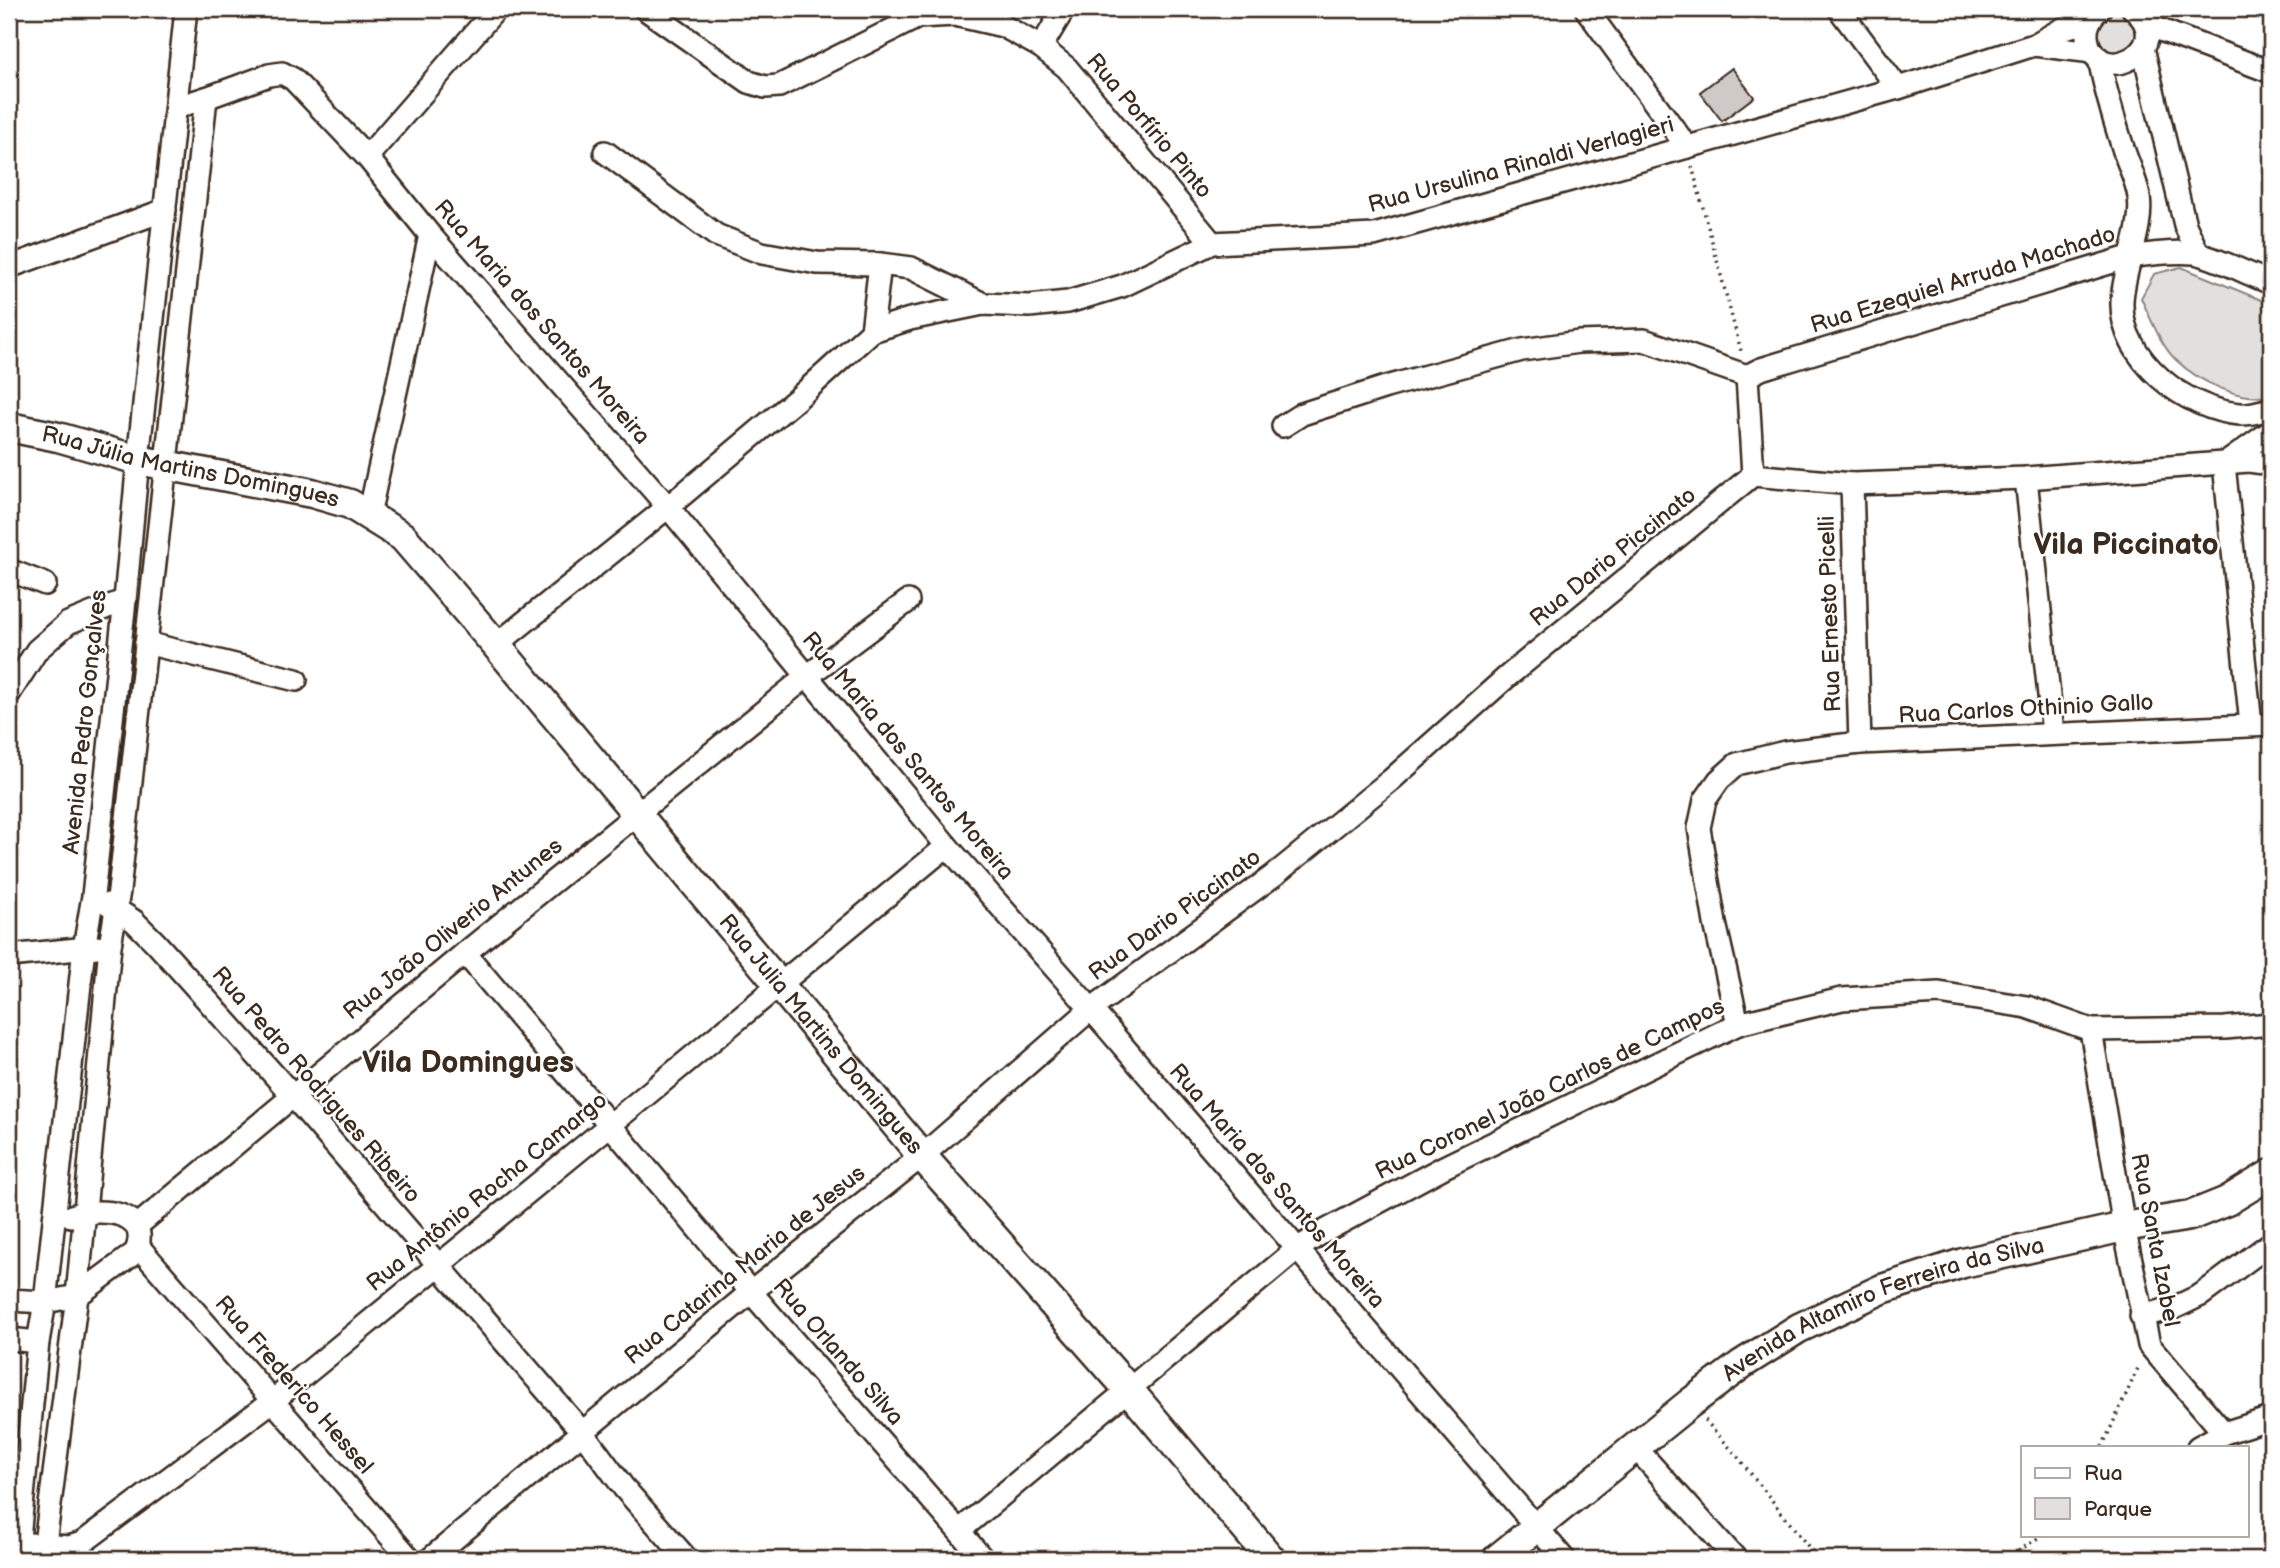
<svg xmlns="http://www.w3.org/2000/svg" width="2280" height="1568" viewBox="0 0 2280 1568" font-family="'Balsamiq Sans',sans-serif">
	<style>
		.green { fill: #e2e0de; stroke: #8e857e; stroke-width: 2 }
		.building { fill: #cfcac7; stroke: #3b2a1e; stroke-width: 2 }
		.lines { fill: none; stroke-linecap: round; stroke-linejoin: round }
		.minor-casing { stroke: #3b2a1e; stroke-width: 26 }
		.major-casing { stroke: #3b2a1e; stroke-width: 33 }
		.path { stroke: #3b2a1e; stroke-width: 3.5; stroke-dasharray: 2 5; stroke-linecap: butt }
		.minor { stroke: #fff; stroke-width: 21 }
		.major { stroke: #fff; stroke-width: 28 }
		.labels { text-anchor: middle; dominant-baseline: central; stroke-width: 5; stroke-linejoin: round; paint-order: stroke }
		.street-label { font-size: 23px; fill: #3b2a1e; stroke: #fff }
		.district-label { font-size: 30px; font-weight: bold; fill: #3b2a1e; stroke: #fff }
	</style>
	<rect width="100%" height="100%" fill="#fff"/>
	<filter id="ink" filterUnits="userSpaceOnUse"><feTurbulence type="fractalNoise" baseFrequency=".0143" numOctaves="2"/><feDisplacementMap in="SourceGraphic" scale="14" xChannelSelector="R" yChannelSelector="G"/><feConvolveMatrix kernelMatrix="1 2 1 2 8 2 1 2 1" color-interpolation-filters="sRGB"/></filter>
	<g filter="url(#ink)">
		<g class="green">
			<polygon points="2114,12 2128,14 2137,24 2136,44 2113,55 2096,43 2097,22 2107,13"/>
			<path d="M2181,267l90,37v92c-32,5 -72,-14 -95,-36 -15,-14 -26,-43 -35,-62l13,-24z"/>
		</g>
		<polygon class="building" points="1732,68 1754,97 1722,121 1700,92"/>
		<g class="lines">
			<g class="minor-casing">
				<g id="minor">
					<polyline points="645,9 749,82 765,87 779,86 918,17 955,15 1003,26 1041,47 1064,9"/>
					<polyline points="1586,9 1687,147"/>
					<polyline points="1839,9 1898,88"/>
					<path d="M2100,9c-9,7 -14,16 -13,28 7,55 94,12 46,-28"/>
					<polyline points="2145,24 2271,72"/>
					<polyline points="2034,45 2093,52"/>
					<polyline points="1041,47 1067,68 1212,243"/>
					<polyline points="2143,48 2185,225 2198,253"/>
					<path d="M2099,58c6,32 15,62 25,93 5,15 13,31 15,46 5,33 -16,71 -17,105 -2,57 64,108 118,112 10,1 21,-3 31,-5"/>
					<polyline points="177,107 206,98 269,75 282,73 293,79 367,157 430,235 668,507 947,846 1091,1009 1564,1559"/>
					<polyline points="605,152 716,235 762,253 817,263 880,264"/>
					<polyline points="367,157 496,9"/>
					<polyline points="9,267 165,210"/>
					<polyline points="872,331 880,264 911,268 983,304"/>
					<polyline points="1283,426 1302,414 1386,387 1522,350 1579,342 1644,340 1747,376"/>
					<polyline points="2226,463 2271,431"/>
					<polyline points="2224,464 2251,725"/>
					<path d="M1753,475l-6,-99 14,-7 368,-112c21,-3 43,-6 65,-4 19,3 58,23 77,30"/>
					<polyline points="2026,478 2053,733"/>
					<polyline points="1852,484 1860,743"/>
					<polyline points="369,515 430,235"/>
					<polyline points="9,570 45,584"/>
					<polyline points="146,643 296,680"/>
					<polyline points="496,645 668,507 798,398 872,331 910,319 983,304 1029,306 1068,302 1122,286 1212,243 1374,235 1898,88 2034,45 2064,28 2090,21"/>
					<polyline points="9,694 37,650 68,623 125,600"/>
					<polyline points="108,904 134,921 156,943 292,1095 583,1433 624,1488 687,1559"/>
					<polyline points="465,953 751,1292 983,1559"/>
					<polyline points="9,956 97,947"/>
					<polyline points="1738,1024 1715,923 1699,828 1705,800 1719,780 1737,764 1785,752 1860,743 2271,725"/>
					<polyline points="2091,1030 2124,1227 2149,1345 2224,1433"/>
					<polyline points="137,1226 465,953 806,677 908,601"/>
					<polyline points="138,1246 410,1559"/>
					<path d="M9,1300l36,2 32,-6 59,-44c17,-43 -38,-44 -65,-36"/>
					<polyline points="2141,1316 2174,1308 2201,1295 2271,1243"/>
					<polyline points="9,1339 38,1342"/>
					<polyline points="1635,1447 1736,1559"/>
					<polyline points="2198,1447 2224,1433 2271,1418"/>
					<polyline points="959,1531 1297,1249 1325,1231 1444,1167 1738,1024 1842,999 1939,993 2027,1007 2091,1030 2225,1028 2271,1024"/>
					<polyline points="30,1544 69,1547 82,1543 274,1400 610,1125 947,846"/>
					<polyline points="17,1559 38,1342 45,1302 84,948 93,896 125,600 138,460 186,9"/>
					<polyline points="43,1559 77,1296 110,946 119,891 206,98"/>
					<polyline points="430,1559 751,1292 922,1156 1091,1009 1273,876 1391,780 1508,676 1753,475 1852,484 2026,478 2249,461 2271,464"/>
				</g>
			</g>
			<g class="major-casing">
				<g id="major">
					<path id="s1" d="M9,427l49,10 80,23 174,33 38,11 53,33 93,108 426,511 207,234 142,169"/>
					<path id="s2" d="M1497,1559l193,-156 52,-39 57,-36 83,-39 81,-26 161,-36 66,-11 37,-15 44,-27"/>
				</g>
			</g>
			<g class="path">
				<polyline points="1692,166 1741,351"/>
				<polyline points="1705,1420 1737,1456 1818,1559"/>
				<polyline points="2102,1447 2139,1366"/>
				<polyline points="2007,1559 2042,1535"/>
			</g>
			<use href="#minor" class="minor"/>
			<use href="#major" class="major"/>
		</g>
	</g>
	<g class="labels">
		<g class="street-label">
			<text transform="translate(1149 126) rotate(50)">Rua Porfírio Pinto</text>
			<text transform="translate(1521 165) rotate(-15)">Rua Ursulina Rinaldi Verlagieri</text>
			<text transform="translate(1963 280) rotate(-17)">Rua Ezequiel Arruda Machado</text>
			<text transform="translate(542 322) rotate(49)">Rua Maria dos Santos Moreira</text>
			<text stroke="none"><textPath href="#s1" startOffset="186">Rua Júlia Martins Domingues</textPath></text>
			<text transform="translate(1613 557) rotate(-39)">Rua Dario Piccinato</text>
			<text transform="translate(1830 614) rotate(-92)">Rua Ernesto Picelli</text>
			<text transform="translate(2026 709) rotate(-3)">Rua Carlos Othinio Gallo</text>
			<text transform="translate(85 722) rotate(-84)">Avenida Pedro Gonçalves</text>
			<text transform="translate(908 756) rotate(50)">Rua Maria dos Santos Moreira</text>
			<text transform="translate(1175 915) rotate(-36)">Rua Dario Piccinato</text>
			<text transform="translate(453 929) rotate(-39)">Rua João Oliverio Antunes</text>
			<text stroke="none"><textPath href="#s1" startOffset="1062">Rua Julia Martins Domingues</textPath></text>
			<text transform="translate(316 1085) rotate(49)">Rua Pedro Rodrigues Ribeiro</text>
			<text transform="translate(1550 1089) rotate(-26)">Rua Coronel João Carlos de Campos</text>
			<text transform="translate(1277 1186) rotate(49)">Rua Maria dos Santos Moreira</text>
			<text transform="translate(487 1192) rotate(-39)">Rua Antônio Rocha Camargo</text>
			<text transform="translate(2155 1240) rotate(79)">Rua Santa Izabel</text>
			<text transform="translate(745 1265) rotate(-39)">Rua Catarina Maria de Jesus</text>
			<text stroke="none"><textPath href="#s2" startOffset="466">Avenida Altamiro Ferreira da Silva</textPath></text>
			<text transform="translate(838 1352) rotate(49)">Rua Orlando Silva</text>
			<text transform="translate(294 1385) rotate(49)">Rua Frederico Hessel</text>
		</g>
		<g class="district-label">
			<text x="2126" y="545">Vila Piccinato</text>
			<text x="468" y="1063">Vila Domingues</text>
		</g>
	</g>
	<rect width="2280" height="1568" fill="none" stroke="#fff" stroke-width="35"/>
	<rect x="18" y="18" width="2245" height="1533" fill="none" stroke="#3b2a1e" stroke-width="2.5" filter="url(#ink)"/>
	<rect x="2021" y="1446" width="228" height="91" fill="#ffffff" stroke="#b1aaa5" stroke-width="2"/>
	<rect x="2035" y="1468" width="35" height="10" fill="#ffffff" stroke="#b1aaa5" stroke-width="2"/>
	<text x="2084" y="1480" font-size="21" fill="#3b2a1e">Rua</text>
	<rect x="2035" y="1498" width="35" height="21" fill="#e2e0de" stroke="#b1aaa5" stroke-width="2"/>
	<text x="2084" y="1516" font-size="21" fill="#3b2a1e">Parque</text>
</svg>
